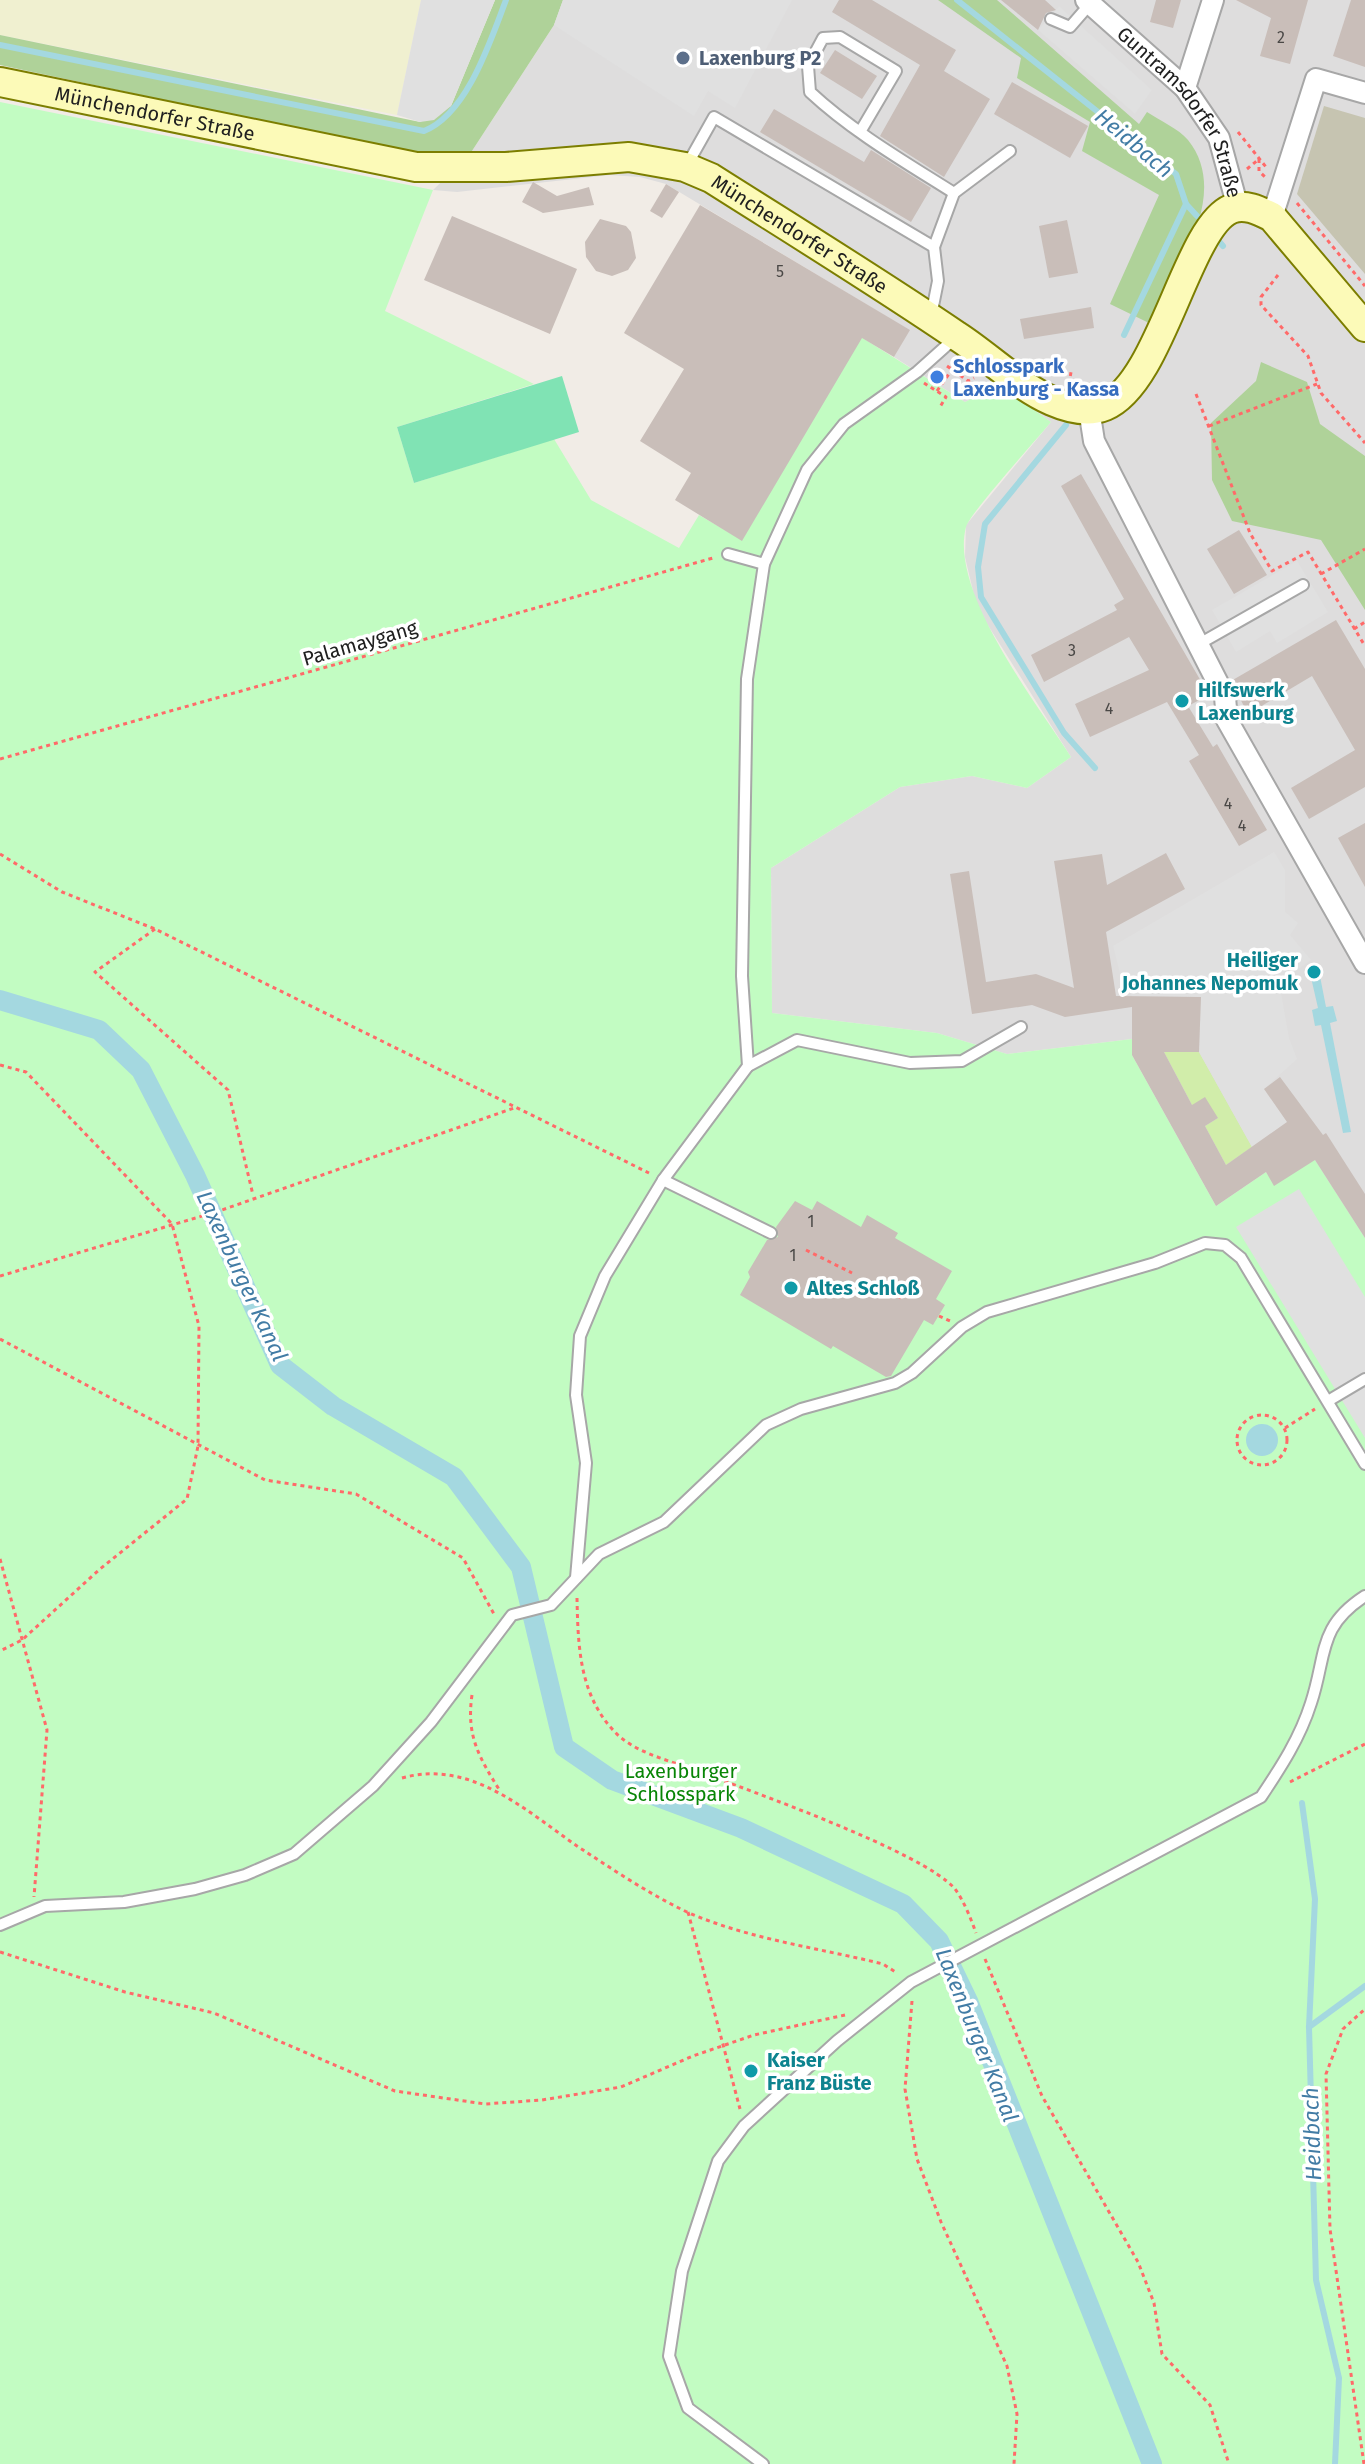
<svg xmlns="http://www.w3.org/2000/svg" width="1365" height="2464" viewBox="0 0 1365 2464" font-family="'Fira Sans',sans-serif">
	<style>
		.residential { fill: #dedddd }
		.construction { fill: #c6c4b1 }
		.farmland { fill: #f0f0d0 }
		.grass { fill: #d1edaa }
		.forest { fill: #afd299 }
		.park { fill: #c2fcc2 }
		.pitch { fill: #80e3b4 }
		.parking { fill: #e0e0e0 }
		.water { fill: #a4d8e0 }
		.lines { fill: none; stroke-linecap: round; stroke-linejoin: round }
		.stream { stroke: #a4d8e0; stroke-width: 6 }
		.canal { stroke: #a4d8e0; stroke-width: 20 }
		.building { fill: #c9beb9 }
		.service-casing { stroke: #a7a7a7; stroke-width: 14 }
		.minor-casing { stroke: #a7a7a7; stroke-width: 24 }
		.secondary-casing { stroke: #7c7e00; stroke-width: 32 }
		.path { stroke: #ff6a69; stroke-width: 3; stroke-dasharray: 4 4; stroke-linecap: butt }
		.service { stroke: #fff; stroke-width: 10 }
		.minor { stroke: #fff; stroke-width: 20 }
		.secondary { stroke: #fcfab8; stroke-width: 28 }
		.service-dot { fill: #5c6f8a; stroke: #fff; stroke-width: 3 }
		.shop-dot { fill: #3f7fe0; stroke: #fff; stroke-width: 3 }
		.culture-dot { fill: #0f9aa8; stroke: #fff; stroke-width: 3 }
		.labels { text-anchor: middle; dominant-baseline: central; stroke-width: 7; stroke-linejoin: round; paint-order: stroke }
		.number-label { font-size: 16px; fill: #4a4846 }
		.service-label { font-size: 20px; font-weight: bold; fill: #4e5e75; stroke: #fff; text-anchor: start }
		.street-label { font-size: 20px; fill: #202020; stroke: #fff }
		.shop-label { font-size: 20px; font-weight: bold; fill: #366cbe; stroke: #fff; text-anchor: start }
		.culture-label { font-size: 20px; font-weight: bold; fill: #0d838f; stroke: #fff; text-anchor: start }
		.park-label { font-size: 20px; fill: #088506; stroke: #fff }
		.water-label { font-size: 22px; font-style: italic; fill: #427ca5; stroke: #fff }
	</style>
	<rect width="100%" height="100%" fill="#f1ece6"/>
	<polygon class="residential" points="563,0 1365,0 1365,1238 1274,1186 1266,1172 1216,1206 1132,1055 1132,1039 1007,1054 937,1033 772,1013 771,868 900,787 972,776 1027,788 1071,757 977,608 965,557 966,525 1051,422 999,385 965,402 894,357 909,330 666,184 640,177 610,175 457,192 433,190 470,154 554,25"/>
	<polygon class="construction" points="1324,106 1365,118 1365,274 1297,194"/>
	<polygon class="farmland" points="0,0 421,0 397,115 0,35"/>
	<polygon class="grass" points="1164,1052 1199,1052 1252,1147 1226,1165 1205,1126 1218,1118 1192,1105"/>
	<g class="forest">
		<polygon points="495,0 563,0 554,25 470,154 400,150 0,65 0,35 420,122 451,106"/>
		<path d="M938,0h59l142,124 8,-12c12,8 32,17 41,28 44,55 -13,132 -39,183l-39,-19 49,-109 -77,-44 8,-29 -73,-44 4,-20z"/>
		<polygon points="1261,362 1307,382 1320,424 1365,456 1365,610 1321,540 1232,521 1212,480 1211,423 1256,381"/>
	</g>
	<path class="park" d="M0,102l433,88 -48,121 149,73 -137,43 17,56 140,-44 37,61 88,48 20,-33 43,25 119,-203 104,65 34,-17 52,37c-13,16 -82,92 -85,105 -17,65 71,176 105,230l-44,31 -55,-12 -72,11 -129,81 1,145 165,20 70,21 125,-15v16l84,151 50,-34 9,13 31,-39 59,92v1226h-1365z"/>
	<polygon class="pitch" points="562,376 579,432 414,483 397,427"/>
	<g class="parking">
		<polygon points="421,0 495,0 451,106 434,120 420,122 397,115"/>
		<polygon points="563,0 792,0 735,108 708,91 694,116 554,25"/>
		<polygon points="1059,6 1152,90 1135,114 1038,30"/>
		<polygon points="1297,561 1328,612 1277,643 1270,631 1236,652 1212,610"/>
		<polygon points="1274,852 1285,870 1285,912 1298,923 1290,935 1311,960 1282,981 1281,993 1289,1038 1297,1059 1264,1089 1287,1122 1252,1147 1199,1052 1201,997 1132,996 1123,986 1113,946"/>
		<polygon points="1299,1189 1365,1297 1365,1438 1236,1227"/>
	</g>
	<g class="water">
		<polygon points="1319,971 1326,1007 1333,1006 1337,1021 1330,1023 1351,1132 1343,1133 1321,1025 1315,1026 1312,1010 1318,1008 1310,973"/>
		<circle cx="1262" cy="1440" r="16"/>
	</g>
	<g class="lines">
		<g class="stream">
			<polyline points="957,0 1176,174 1186,204 1124,335"/>
			<path d="M0,45l424,86c43,-17 66,-89 82,-131"/>
			<polyline points="1186,204 1197,216"/>
			<polyline points="1217,239 1223,246"/>
			<polyline points="1066,425 985,524 978,567 981,597 1064,733 1095,768"/>
			<polyline points="1302,1803 1315,1899 1309,2027 1316,2280 1339,2378 1335,2464"/>
			<polyline points="1309,2027 1365,1986"/>
		</g>
		<polyline class="canal" points="0,1000 99,1030 141,1070 195,1175 280,1365 333,1406 454,1477 521,1567 564,1747 612,1780 741,1828 903,1904 939,1941 968,2001 1152,2464"/>
	</g>
	<g class="building">
		<polygon points="839,0 872,0 956,50 944,71 990,99 944,177 880,136 920,65 832,12"/>
		<polygon points="1001,0 1045,0 1056,10 1046,13 1038,30"/>
		<polygon points="1156,0 1181,0 1173,28 1150,22"/>
		<polygon points="1236,0 1308,0 1290,64 1260,56 1271,18"/>
		<polygon points="1351,0 1365,0 1365,67 1333,56"/>
		<polygon points="835,50 877,76 862,99 820,73"/>
		<polygon points="1012,82 1088,126 1070,158 994,114"/>
		<polygon points="774,109 864,162 871,150 931,188 911,222 760,132"/>
		<polygon points="533,182 557,196 589,187 594,205 543,213 522,202"/>
		<polygon points="666,184 679,192 662,218 650,211"/>
		<polygon points="700,205 910,330 894,357 862,338 742,541 675,500 691,473 640,441 684,369 624,333"/>
		<polygon points="452,216 577,269 550,334 424,280"/>
		<polygon points="600,219 626,226 631,232 636,258 628,270 612,276 596,271 586,257 585,242"/>
		<polygon points="1067,220 1078,273 1049,278 1039,226"/>
		<polygon points="1091,307 1094,328 1024,339 1020,319"/>
		<polygon points="1081,474 1209,695 1188,706 1213,747 1217,744 1267,830 1239,846 1189,761 1199,755 1167,702 1090,737 1075,704 1149,670 1129,637 1044,682 1031,655 1117,610 1114,605 1124,599 1061,486"/>
		<polygon points="1239,530 1267,575 1234,594 1207,549"/>
		<polygon points="1336,620 1365,669 1365,787 1309,819 1291,788 1355,750 1312,676 1248,714 1231,681"/>
		<polygon points="1365,823 1365,887 1338,838"/>
		<polygon points="1166,853 1185,889 1106,932 1116,996 1201,997 1199,1052 1164,1052 1192,1105 1205,1097 1218,1118 1205,1126 1226,1165 1287,1122 1264,1089 1280,1077 1323,1135 1326,1133 1365,1194 1365,1238 1315,1160 1274,1186 1266,1172 1216,1206 1132,1055 1132,1007 1065,1017 1032,1005 972,1014 950,874 969,871 986,982 1036,974 1074,988 1054,861 1102,854 1107,885"/>
		<polygon points="795,1201 812,1210 817,1201 861,1227 867,1215 898,1233 895,1238 952,1271 936,1299 945,1305 933,1325 924,1320 891,1376 886,1377 833,1346 831,1349 740,1295 750,1277 748,1272 767,1240 778,1237 776,1227"/>
	</g>
	<g class="lines">
		<g class="service-casing">
			<g id="service">
				<polyline points="1051,19 1070,27 1090,4"/>
				<path d="M860,132l36,-61 -56,-34 -17,1 -15,28 2,26c43,40 95,70 144,101"/>
				<polyline points="687,165 714,117 934,247 938,281 931,316"/>
				<polyline points="934,247 954,193 1010,151"/>
				<polyline points="728,554 764,564"/>
				<polyline points="1199,644 1303,585"/>
				<polyline points="748,1066 797,1040 910,1063 962,1061 1021,1027"/>
				<polyline points="663,1180 771,1233"/>
				<polyline points="1328,1401 1365,1379"/>
				<polyline points="576,1578 586,1463 576,1395 580,1336 605,1276 663,1180 748,1066 742,976 747,679 764,564 807,470 844,424 917,372 955,338"/>
				<polyline points="0,1925 45,1906 124,1902 195,1889 245,1875 294,1854 373,1786 431,1722 512,1615 551,1605 599,1554 664,1522 766,1425 801,1409 895,1383 912,1373 962,1327 987,1312 1155,1263 1205,1243 1225,1245 1241,1258 1365,1464"/>
				<path d="M763,2464l-75,-56 -19,-52 13,-85 36,-110 26,-35 93,-85 74,-59 350,-185c20,-30 39,-59 50,-94 16,-48 6,-76 54,-107"/>
			</g>
		</g>
		<g class="minor-casing">
			<g id="minor">
				<path id="s1" d="M1086,0l99,88 34,50 19,70"/>
				<polyline points="1185,88 1213,0"/>
				<polyline points="1272,217 1316,79 1365,93"/>
				<polyline points="1089,409 1094,441 1225,697 1227,720 1365,963"/>
			</g>
		</g>
		<g class="secondary-casing">
			<g id="secondary">
				<path id="s2" d="M0,82l416,85h90l123,-10 56,10 26,11c82,52 165,103 246,158 31,20 61,50 95,65 16,7 36,12 53,5 56,-23 82,-179 126,-197 14,-6 29,2 41,8l93,110"/>
			</g>
		</g>
		<g class="path">
			<polyline points="1238,132 1266,167"/>
			<polyline points="1259,159 1259,171 1265,177"/>
			<polyline points="1247,169 1259,159"/>
			<polyline points="1297,203 1365,286"/>
			<polyline points="1278,275 1261,297 1261,305 1308,356 1321,393 1365,443"/>
			<polyline points="947,366 968,381 974,378"/>
			<polyline points="924,383 946,397 940,407"/>
			<polyline points="1069,384 1071,372"/>
			<polyline points="937,391 951,371"/>
			<polyline points="1196,394 1250,533 1272,571 1308,552 1365,646"/>
			<polyline points="1209,426 1317,384"/>
			<polyline points="1321,574 1365,549"/>
			<polyline points="1354,629 1365,622"/>
			<polyline points="0,759 713,558"/>
			<polyline points="0,854 62,892 155,929 649,1173"/>
			<polyline points="155,929 95,972 228,1090 253,1195"/>
			<polyline points="0,1065 26,1072 172,1224 199,1326 198,1446 187,1499 100,1569 22,1640 0,1651"/>
			<polyline points="806,1250 852,1273"/>
			<polyline points="0,1276 219,1211 514,1108"/>
			<polyline points="878,1286 901,1298"/>
			<polyline points="939,1316 950,1321"/>
			<polyline points="0,1339 265,1480 356,1494 463,1558 494,1614"/>
			<circle cx="1262" cy="1440" r="25"/>
			<polyline points="1285,1428 1315,1409"/>
			<polyline points="0,1559 47,1730 34,1897"/>
			<path d="M577,1598c1,47 2,95 36,132 19,22 55,30 82,40 52,20 229,82 260,119 9,12 16,30 21,44"/>
			<path d="M472,1695c-6,41 7,62 28,96"/>
			<path d="M402,1778c68,-19 122,31 175,68 35,23 72,48 110,66 61,27 132,36 196,52l14,9"/>
			<polyline points="1290,1782 1365,1744"/>
			<polyline points="688,1912 740,2109"/>
			<polyline points="0,1952 125,1992 214,2013 395,2091 485,2104 542,2100 621,2087 693,2056 754,2035 845,2015"/>
			<polyline points="985,1959 1042,2096 1138,2262 1154,2303 1162,2354 1210,2405 1229,2464"/>
			<polyline points="912,2001 905,2089 917,2159 941,2222 1007,2366 1017,2414 1014,2464"/>
			<polyline points="1364,2464 1330,2229 1326,2074 1343,2029 1365,2009"/>
		</g>
		<use href="#service" class="service"/>
		<use href="#minor" class="minor"/>
		<use href="#secondary" class="secondary"/>
	</g>
	<circle class="service-dot" cx="683" cy="58" r="8"/>
	<circle class="shop-dot" cx="937" cy="377" r="8"/>
	<g class="culture-dot">
		<circle cx="1182" cy="701" r="8"/>
		<circle cx="1314" cy="972" r="8"/>
		<circle cx="791" cy="1288" r="8"/>
		<circle cx="751" cy="2071" r="8"/>
	</g>
	<g class="labels">
		<g class="number-label">
			<text x="1281" y="37">2</text>
			<text x="780" y="271">5</text>
			<text x="1072" y="650">3</text>
			<text x="1109" y="708">4</text>
			<text x="1228" y="803">4</text>
			<text x="1242" y="825">4</text>
			<text x="811" y="1221">1</text>
			<text x="793" y="1255">1</text>
		</g>
		<g class="service-label">
			<text x="699" y="58">Laxenburg P2</text>
		</g>
		<g class="street-label">
			<text stroke="none"><textPath href="#s2" startOffset="158">Münchendorfer Straße</textPath></text>
			<text stroke="none"><textPath href="#s1" startOffset="150">Guntramsdorfer Straße</textPath></text>
			<text stroke="none"><textPath href="#s2" startOffset="828">Münchendorfer Straße</textPath></text>
			<text transform="translate(360 643) rotate(-16)">Palamaygang</text>
		</g>
		<g class="shop-label">
			<text x="953" y="366">Schlosspark<tspan x="953" dy="23">Laxenburg - Kassa</tspan></text>
		</g>
		<g class="culture-label">
			<text x="1198" y="690">Hilfswerk<tspan x="1198" dy="23">Laxenburg</tspan></text>
			<text x="1298" y="960" text-anchor="end">Heiliger<tspan x="1298" dy="23">Johannes Nepomuk</tspan></text>
			<text x="807" y="1288">Altes Schloß</text>
			<text x="767" y="2060">Kaiser<tspan x="767" dy="23">Franz Büste</tspan></text>
		</g>
		<g class="park-label">
			<text x="681" y="1771">Laxenburger<tspan x="681" dy="23">Schlosspark</tspan></text>
		</g>
		<g class="water-label">
			<text transform="translate(1134 143) rotate(40)">Heidbach</text>
			<text transform="translate(242 1276) rotate(65)">Laxenburger Kanal</text>
			<text transform="translate(977 2035) rotate(68)">Laxenburger Kanal</text>
			<text transform="translate(1312 2134) rotate(-92)">Heidbach</text>
		</g>
	</g>
</svg>
